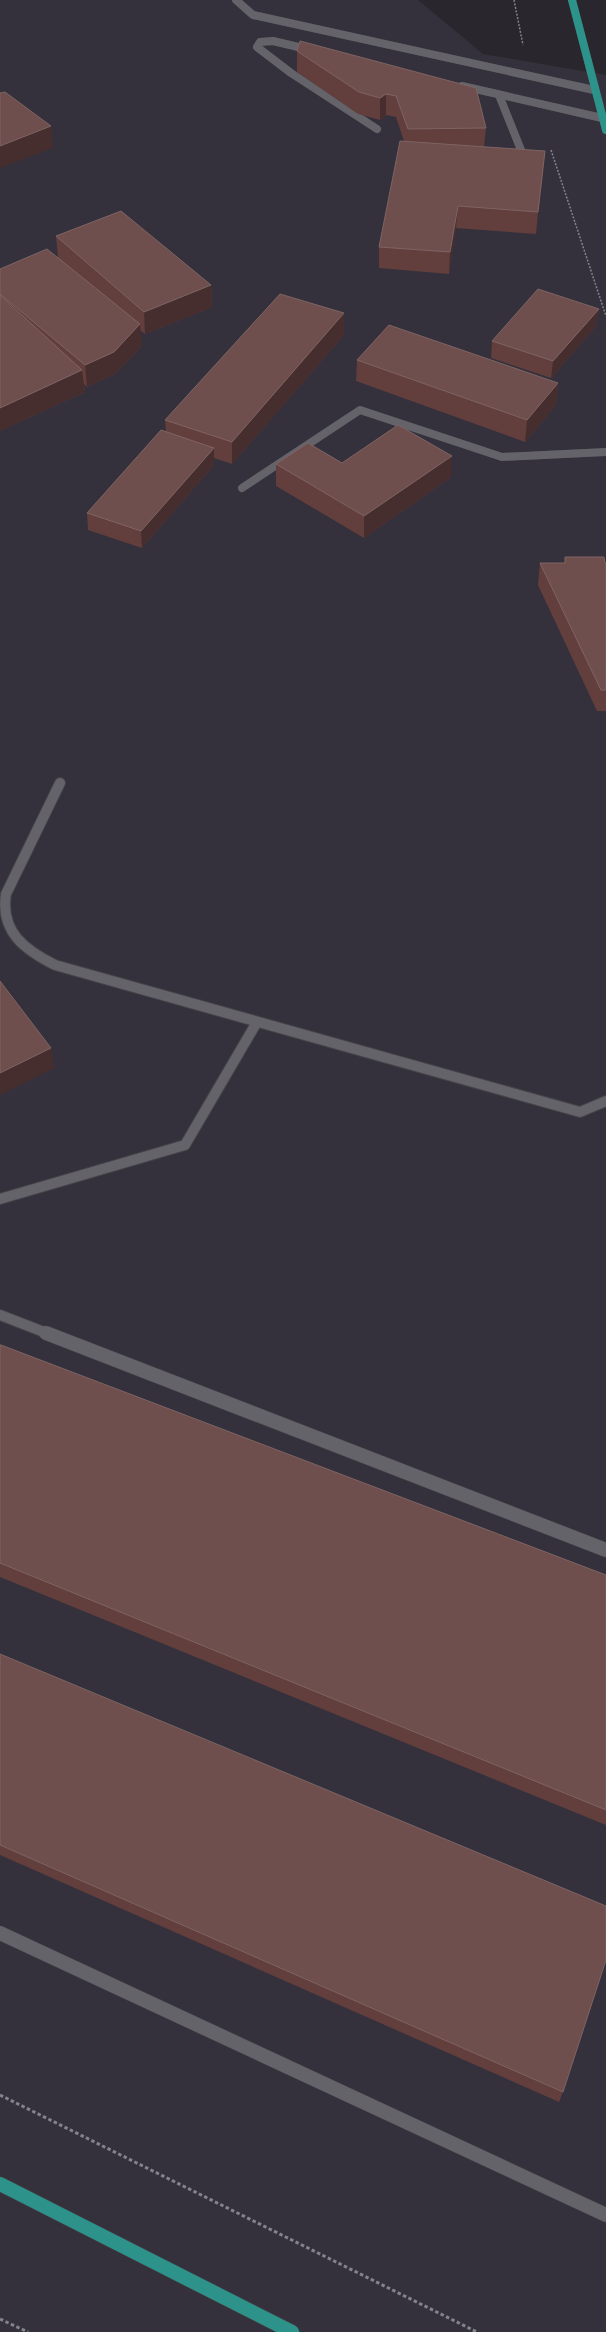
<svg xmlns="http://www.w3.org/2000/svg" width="606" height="2332" viewBox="0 0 606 2332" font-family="Arial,sans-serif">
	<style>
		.built { fill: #34313c }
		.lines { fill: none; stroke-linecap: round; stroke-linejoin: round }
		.service-far1-casing { stroke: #444348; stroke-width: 12 }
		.service-casing { stroke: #444348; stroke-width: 15 }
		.minor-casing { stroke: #444348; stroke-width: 8 }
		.primary-far1-casing { stroke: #444348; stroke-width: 8 }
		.primary-casing { stroke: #444348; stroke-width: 15 }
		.path-far1 { stroke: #848388; stroke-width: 1.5; stroke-dasharray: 2 1.5; stroke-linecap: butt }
		.path { stroke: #848388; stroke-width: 3; stroke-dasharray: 3.5 2.5; stroke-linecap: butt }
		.service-far1 { stroke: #65636a; stroke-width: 10 }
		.service { stroke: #65636a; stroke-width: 14 }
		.minor { stroke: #65636a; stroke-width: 8 }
		.primary-far1 { stroke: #2d938a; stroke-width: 8 }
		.primary { stroke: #2d938a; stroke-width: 14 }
		.wall { fill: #623e3d }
		.shaded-wall { fill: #462e2f }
		.building { fill: #6e4f4e; stroke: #7e6463 }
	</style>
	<rect width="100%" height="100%" fill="#29272d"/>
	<polygon class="built" points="0,0 418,0 483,54 606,75 606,2332 0,2332"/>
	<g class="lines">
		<g class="service-far1-casing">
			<g id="service-far1">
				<path d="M60,783l-54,111c-6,38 19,56 49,71l525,147 26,-11"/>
				<polyline points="0,1199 185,1145 257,1022"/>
				<polyline points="0,1315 49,1334"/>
			</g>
		</g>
		<g class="service-casing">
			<g id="service">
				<polyline points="46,1333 606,1550"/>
				<polyline points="0,1933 606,2215"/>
			</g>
		</g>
		<g class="minor-casing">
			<g id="minor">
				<polyline points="236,0 253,15 594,90"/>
				<polyline points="311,50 273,41 260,42 257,47 291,73 377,129"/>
				<polyline points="462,86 602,118"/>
				<polyline points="499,95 521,150"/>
				<polyline points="242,488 360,410 502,457 606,452"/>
			</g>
		</g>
		<g class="primary-far1-casing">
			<polyline id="primary-far1" points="572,0 606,130"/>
		</g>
		<g class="primary-casing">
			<polyline id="primary" points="0,2184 292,2332"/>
		</g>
		<g class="path-far1">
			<polyline points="514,0 523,45"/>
			<polyline points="551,150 606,316"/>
		</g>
		<g class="path">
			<polyline points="0,2095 477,2332"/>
			<polyline points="0,2319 28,2332"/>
		</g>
		<use href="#service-far1" class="service-far1"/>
		<use href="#service" class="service"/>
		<use href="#minor" class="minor"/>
		<use href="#primary-far1" class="primary-far1"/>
		<use href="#primary" class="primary"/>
	</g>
	<g class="wall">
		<polygon points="297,51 486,128 484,147 545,151 536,234 456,228 449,274 379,268 379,247 404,141 396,117 386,115 380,120 358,114 297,72"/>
		<polygon points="56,236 211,285 212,307 145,334 140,330 142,346 115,374 87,387 84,384 85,392 0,431 0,269 58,258"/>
		<polygon points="599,309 596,326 551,378 491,358 492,341"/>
		<polygon points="344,335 232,464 214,458 214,465 142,548 88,530 87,513 166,432 165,420"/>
		<polygon points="357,360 558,383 556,405 525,442 356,381"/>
		<polygon points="342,463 451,477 364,538 276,486 276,464"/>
		<polygon points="565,557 606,563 606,711 597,711 538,585 540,563 565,563"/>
		<polygon points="0,1345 606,1575 606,1825 0,1577"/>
		<polygon points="0,1654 563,2092 559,2102 0,1855"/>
	</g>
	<g class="shaded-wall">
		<polygon points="386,94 386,115 380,120 380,98"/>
		<polygon points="51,126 53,148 0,168 0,146"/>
		<polygon points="545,151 543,173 536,234 538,212"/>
		<polygon points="458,206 456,228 449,274 450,252"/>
		<polygon points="211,285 212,307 145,334 144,312"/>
		<polygon points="599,309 596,326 551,378 553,361"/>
		<polygon points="344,313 344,335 232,464 232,442"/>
		<polygon points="140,324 142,346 115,374 87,387 85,365"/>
		<polygon points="82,370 85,392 0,431 0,408"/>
		<polygon points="558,383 556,405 525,442 527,420"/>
		<polygon points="214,448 214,465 142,548 141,531"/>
		<polygon points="452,456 451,477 364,538 364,516"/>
		<polygon points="51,1048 54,1068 0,1095 0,1073"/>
	</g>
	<g class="building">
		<polygon points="300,41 476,88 486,128 408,129 396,96 386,94 380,98 359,92 297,51"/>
		<polygon points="5,92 51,126 0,146 0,93"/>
		<polygon points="400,141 545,151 538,212 458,206 450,252 379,247"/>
		<polygon points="121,211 211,285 144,312 56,236"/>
		<polygon points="47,249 140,324 114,352 85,365 0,294 0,269"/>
		<polygon points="538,289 599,309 553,361 492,341"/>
		<polygon points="280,294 344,313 232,442 165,420"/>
		<polygon points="0,295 82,370 0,408"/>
		<polygon points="389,325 558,383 527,420 357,360"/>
		<polygon points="398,425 452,456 364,516 276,464 308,443 342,463"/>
		<polygon points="161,430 214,448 141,531 87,513"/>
		<polygon points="565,557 604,557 605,563 606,563 606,690 601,690 540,563 565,563"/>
		<polygon points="0,981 51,1048 0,1073"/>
		<polygon points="0,1345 1,1345 606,1575 606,1810 0,1563"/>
		<polygon points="0,1654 606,1906 606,1960 563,2092 0,1845"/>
	</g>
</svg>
